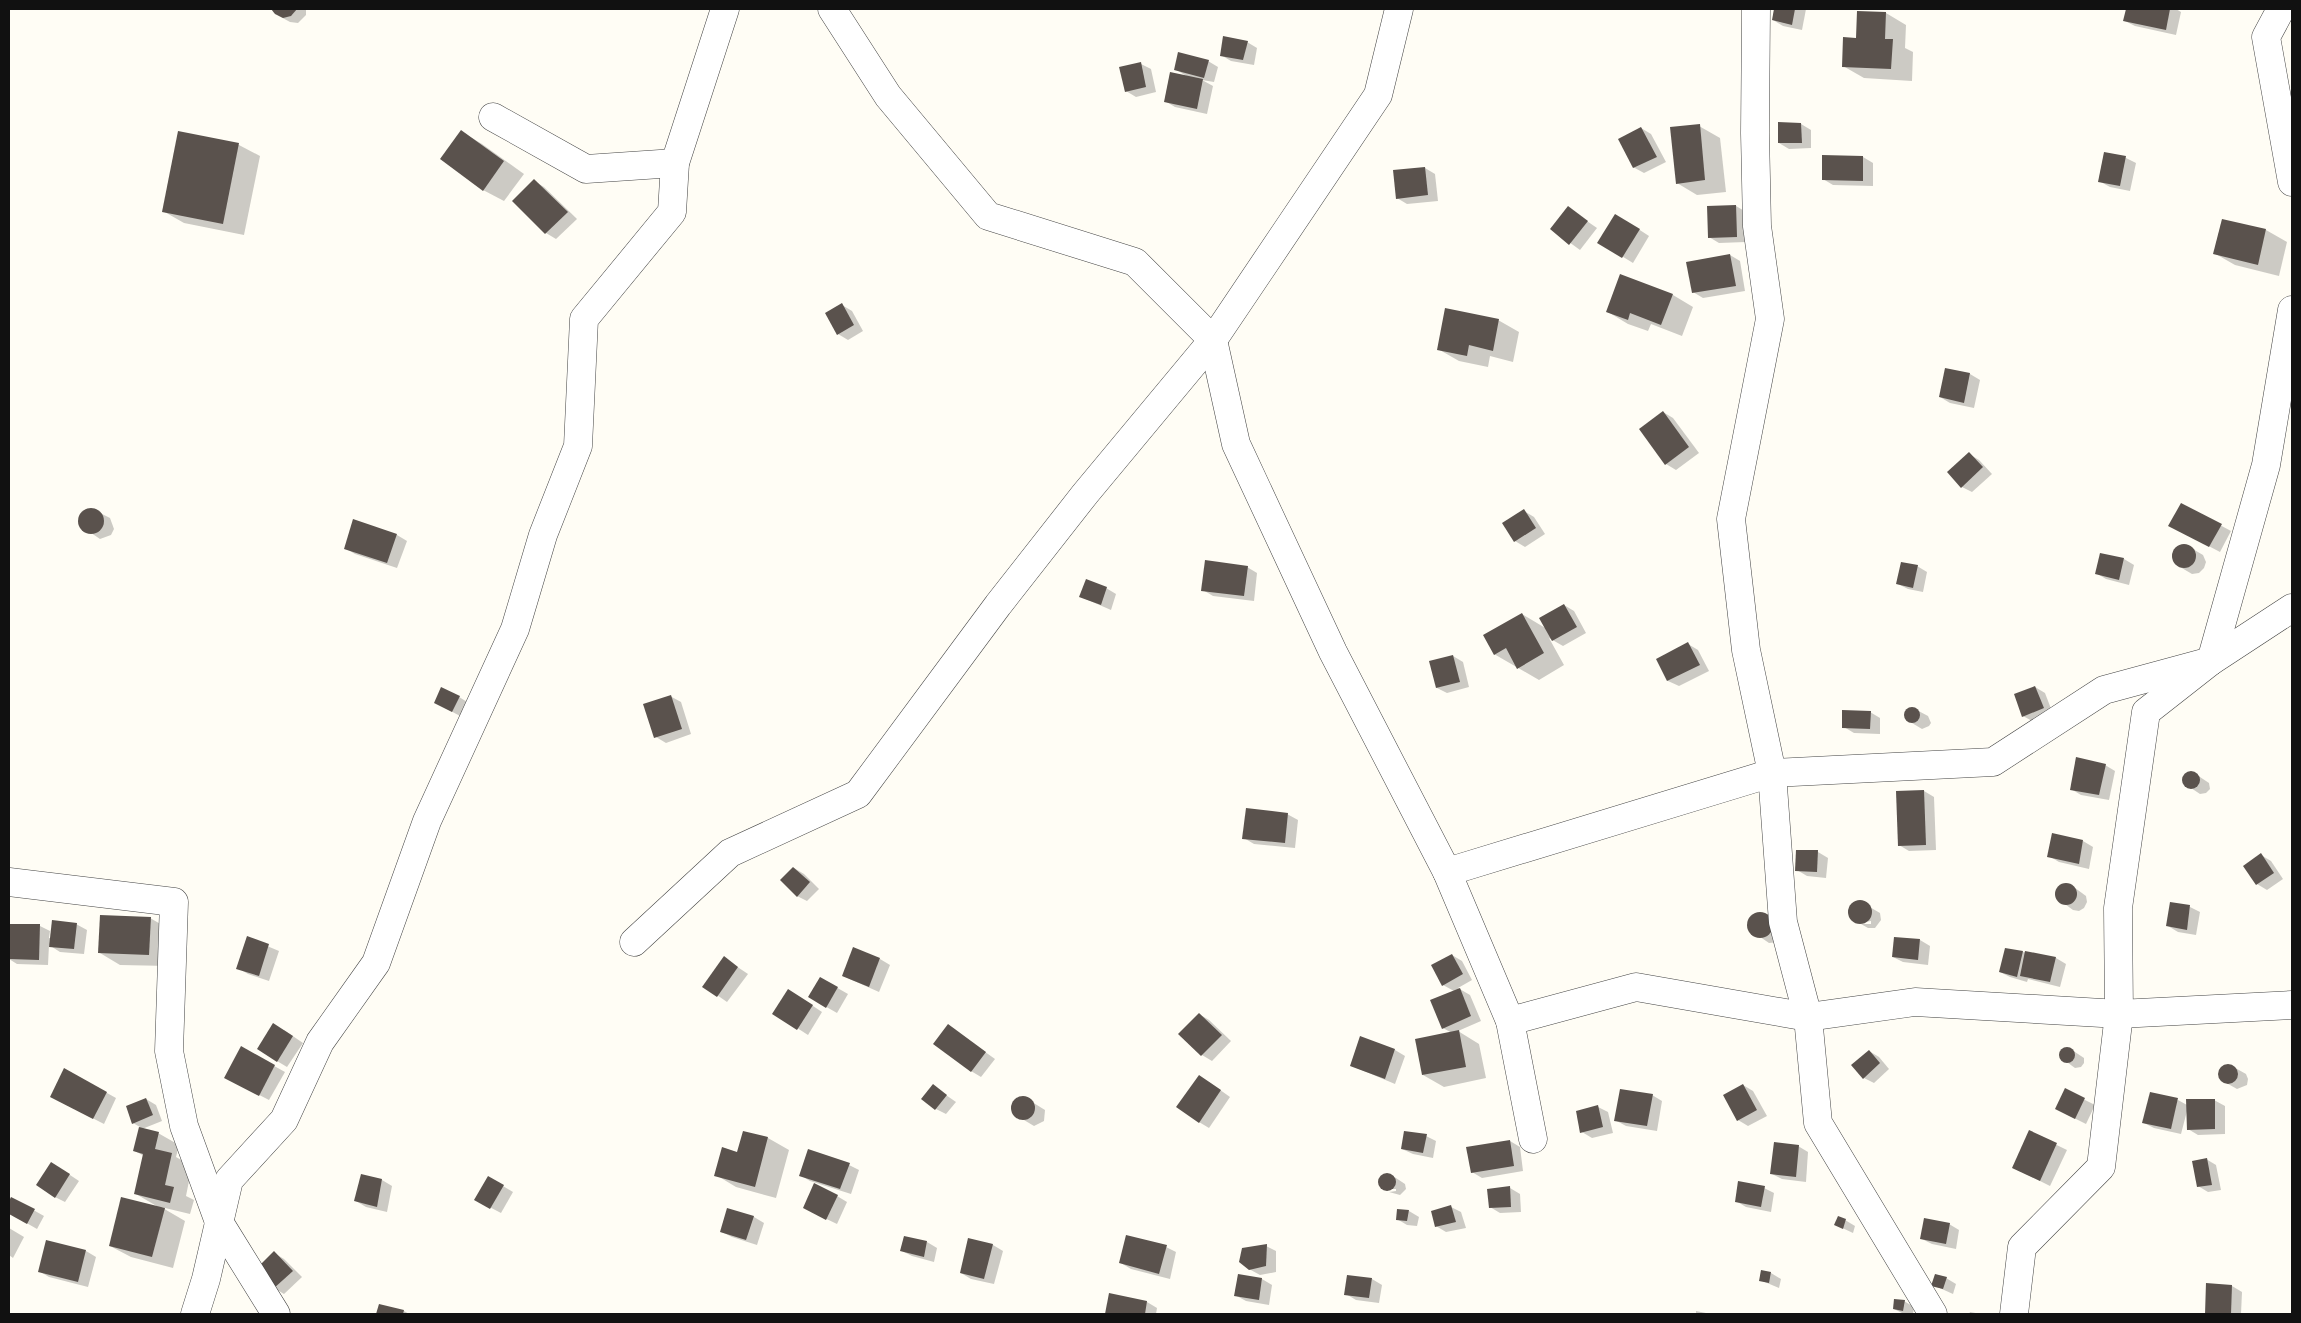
<svg xmlns="http://www.w3.org/2000/svg" width="2301" height="1323" viewBox="0 0 2301 1323" font-family="'Times New Roman',serif">
	<style>
		.shadow { fill: #0003 }
		.building { fill: #5a524d }
		.lines { fill: none; stroke-linecap: round; stroke-linejoin: round }
		.minor-casing { stroke: #444; stroke-width: 29 }
		.minor { stroke: #fff; stroke-width: 28 }
	</style>
	<rect width="100%" height="100%" fill="#fffdf5"/>
	<g class="shadow">
		<polygon points="272,9 306,9 306,15 298,23 290,22 279,16"/>
		<polygon points="1775,9 1806,9 1802,30 1783,26 1773,20"/>
		<polygon points="2127,9 2176,9 2181,12 2176,35 2135,26 2125,21"/>
		<polygon points="1886,13 1906,25 1905,48 1913,52 1912,81 1864,78 1843,66 1857,39"/>
		<polygon points="1247,42 1257,48 1254,65 1231,61 1221,55"/>
		<polygon points="1208,61 1218,67 1214,82 1202,80 1213,86 1207,114 1175,107 1165,101 1188,77 1175,69"/>
		<polygon points="1141,64 1151,69 1156,92 1136,97 1126,91"/>
		<polygon points="1779,124 1801,124 1811,130 1811,148 1789,149 1779,143"/>
		<polygon points="1699,126 1720,138 1726,192 1697,195 1677,183"/>
		<polygon points="1641,128 1651,134 1666,162 1644,173 1633,167"/>
		<polygon points="179,132 239,145 260,156 244,235 184,223 163,211"/>
		<polygon points="462,132 482,144 524,174 504,201 483,190"/>
		<polygon points="2105,153 2126,158 2136,163 2130,191 2110,187 2099,181"/>
		<polygon points="1863,157 1873,163 1873,186 1833,185 1823,179"/>
		<polygon points="1425,168 1435,174 1438,201 1407,204 1397,198"/>
		<polygon points="534,181 544,187 577,219 556,239 546,233 514,201"/>
		<polygon points="1736,206 1746,212 1746,242 1719,243 1709,237"/>
		<polygon points="1568,208 1597,228 1580,250 1551,229"/>
		<polygon points="2222,220 2266,230 2287,242 2279,276 2235,265 2214,253"/>
		<polygon points="1626,221 1649,236 1633,263 1599,242"/>
		<polygon points="1730,255 1740,261 1745,291 1703,298 1693,292 1688,263"/>
		<polygon points="1673,295 1693,307 1682,336 1651,324 1648,331 1628,324 1608,312"/>
		<polygon points="842,305 852,311 863,331 848,340 838,334"/>
		<polygon points="1498,320 1519,332 1513,362 1490,356 1488,367 1459,361 1438,349"/>
		<polygon points="1946,369 1970,374 1980,380 1974,408 1950,403 1940,397"/>
		<polygon points="1663,412 1673,418 1699,453 1676,470 1666,464"/>
		<polygon points="1969,454 1979,460 1992,474 1972,492 1962,487"/>
		<polygon points="2181,504 2231,531 2220,552 2180,531"/>
		<polygon points="92,509 110,518 114,529 111,535 100,539 81,526 80,518 84,511"/>
		<polygon points="1524,511 1534,517 1545,534 1525,547 1515,541 1504,524"/>
		<polygon points="397,535 407,541 397,568 355,554 345,548"/>
		<polygon points="2186,545 2203,555 2206,562 2204,568 2199,573 2192,574 2175,564 2172,557 2174,551 2179,546"/>
		<polygon points="2124,559 2134,565 2129,585 2106,579 2096,573"/>
		<polygon points="1917,566 1927,572 1923,592 1908,589 1898,584"/>
		<polygon points="1247,567 1257,573 1254,601 1213,596 1203,590"/>
		<polygon points="1106,588 1116,594 1111,610 1081,597"/>
		<polygon points="1564,605 1574,611 1586,633 1563,646 1549,638 1564,665 1539,680 1494,654 1522,614 1547,629"/>
		<polygon points="1688,644 1698,650 1709,671 1679,686 1668,681 1658,660"/>
		<polygon points="1453,656 1463,662 1469,687 1447,693 1437,688"/>
		<polygon points="2035,687 2045,693 2053,714 2034,722 2023,716"/>
		<polygon points="670,696 681,702 691,734 666,743 656,737"/>
		<polygon points="459,697 469,703 462,717 445,708"/>
		<polygon points="1913,708 1928,716 1931,723 1929,726 1922,729 1907,720 1906,711"/>
		<polygon points="1870,712 1880,718 1880,734 1854,733 1844,727"/>
		<polygon points="2105,765 2115,771 2109,800 2081,795 2071,789"/>
		<polygon points="2188,773 2194,773 2209,783 2210,789 2206,793 2200,794 2185,784 2184,778"/>
		<polygon points="1924,791 1934,797 1936,850 1909,851 1899,845"/>
		<polygon points="1287,814 1298,820 1295,848 1254,844 1244,838"/>
		<polygon points="2083,841 2093,847 2089,869 2059,862 2049,856"/>
		<polygon points="1818,852 1828,858 1826,878 1807,876 1797,870"/>
		<polygon points="2261,855 2271,861 2283,879 2267,890 2257,884"/>
		<polygon points="794,868 804,874 819,889 807,901 797,896"/>
		<polygon points="2065,884 2071,885 2086,896 2087,902 2084,908 2079,911 2073,910 2058,899 2056,893 2059,887"/>
		<polygon points="1861,902 1880,913 1881,920 1875,928 1868,928 1861,924 1871,924 1871,921 1860,923 1852,918 1850,912 1851,905"/>
		<polygon points="2171,904 2190,907 2200,912 2196,935 2178,932 2168,926"/>
		<polygon points="1757,913 1765,913 1775,919 1778,942 1769,943 1750,930 1749,922"/>
		<polygon points="150,918 171,930 169,966 120,965 100,953"/>
		<polygon points="76,924 87,930 84,954 60,952 49,945 48,965 17,964 9,959 9,925 40,926 50,931 49,938 51,938"/>
		<polygon points="248,938 279,951 269,981 248,974 238,968"/>
		<polygon points="1920,940 1930,946 1928,965 1903,962 1893,957"/>
		<polygon points="2006,949 2056,958 2066,964 2060,987 2028,979 2027,982 2010,977 2000,972"/>
		<polygon points="1452,955 1462,961 1472,980 1458,988 1470,995 1481,1021 1458,1031 1479,1044 1486,1078 1444,1087 1423,1075 1452,1033 1443,1028 1454,991 1443,985"/>
		<polygon points="724,958 748,974 727,1002 704,986"/>
		<polygon points="880,959 890,965 879,992 843,976"/>
		<polygon points="820,978 848,994 837,1013 809,997"/>
		<polygon points="798,996 822,1012 808,1035 774,1013"/>
		<polygon points="1199,1014 1209,1020 1231,1041 1212,1061 1202,1055 1180,1034"/>
		<polygon points="949,1026 995,1059 981,1077 971,1071"/>
		<polygon points="284,1030 303,1043 287,1067 277,1061"/>
		<polygon points="242,1048 285,1072 269,1100 236,1083"/>
		<polygon points="2064,1048 2069,1048 2084,1058 2084,1063 2081,1067 2075,1068 2060,1057 2060,1052"/>
		<polygon points="1395,1050 1405,1056 1395,1084 1352,1066"/>
		<polygon points="1869,1051 1879,1057 1889,1069 1874,1083 1864,1078"/>
		<polygon points="2224,1065 2230,1065 2246,1074 2248,1079 2247,1085 2237,1089 2221,1080 2219,1075 2220,1069"/>
		<polygon points="1209,1082 1230,1097 1209,1128 1199,1122"/>
		<polygon points="1743,1085 1753,1091 1767,1116 1748,1126 1738,1120"/>
		<polygon points="933,1086 956,1102 946,1114 936,1109"/>
		<polygon points="2065,1090 2095,1105 2086,1124 2066,1114"/>
		<polygon points="107,1093 116,1098 104,1124 61,1102"/>
		<polygon points="1652,1095 1662,1101 1657,1131 1626,1126 1615,1120"/>
		<polygon points="1024,1097 1045,1110 1044,1121 1034,1126 1014,1114 1014,1102 1018,1098"/>
		<polygon points="146,1099 156,1105 162,1121 142,1129 158,1133 179,1145 176,1157 192,1166 186,1196 194,1200 190,1214 161,1207 185,1221 173,1268 131,1257 110,1246 160,1208 136,1194 144,1156 135,1151 140,1127 133,1123"/>
		<polygon points="2178,1100 2187,1105 2214,1100 2225,1106 2225,1134 2198,1135 2188,1129 2187,1111 2181,1134 2154,1128 2144,1123"/>
		<polygon points="1598,1107 1608,1112 1613,1133 1592,1138 1582,1132"/>
		<polygon points="744,1132 768,1138 789,1150 776,1198 736,1187 716,1175 738,1153"/>
		<polygon points="2030,1132 2067,1150 2050,1186 2014,1168"/>
		<polygon points="1426,1136 1436,1141 1433,1158 1413,1154 1402,1149"/>
		<polygon points="1510,1141 1520,1147 1523,1171 1482,1178 1472,1172"/>
		<polygon points="1798,1146 1808,1152 1806,1182 1782,1179 1772,1174"/>
		<polygon points="2206,1159 2216,1165 2221,1190 2208,1192 2198,1186"/>
		<polygon points="849,1165 859,1170 851,1194 810,1181 800,1175"/>
		<polygon points="61,1169 79,1181 65,1202 55,1197"/>
		<polygon points="1390,1174 1405,1184 1406,1189 1400,1195 1389,1192 1396,1191 1396,1189 1388,1189 1388,1191 1380,1184 1383,1175"/>
		<polygon points="362,1176 382,1180 392,1186 387,1212 366,1207 356,1201"/>
		<polygon points="488,1177 513,1192 501,1213 476,1200"/>
		<polygon points="1510,1188 1520,1194 1521,1212 1500,1213 1490,1207"/>
		<polygon points="1764,1188 1774,1193 1771,1212 1746,1207 1736,1201"/>
		<polygon points="837,1196 847,1202 837,1224 814,1213"/>
		<polygon points="12,1198 44,1216 37,1229 9,1213 9,1204"/>
		<polygon points="1451,1207 1461,1212 1466,1228 1446,1232 1436,1226"/>
		<polygon points="728,1210 754,1217 764,1223 757,1245 732,1237 722,1232"/>
		<polygon points="1409,1211 1419,1217 1417,1226 1407,1225 1397,1219"/>
		<polygon points="1845,1220 1855,1226 1853,1233 1836,1225"/>
		<polygon points="1949,1224 1959,1230 1956,1249 1932,1244 1922,1239"/>
		<polygon points="9,1228 24,1237 13,1258 9,1255"/>
		<polygon points="969,1240 993,1245 1003,1251 994,1284 971,1279 961,1273"/>
		<polygon points="927,1242 937,1248 934,1262 912,1256 902,1251"/>
		<polygon points="1266,1246 1276,1251 1276,1272 1260,1275 1249,1269"/>
		<polygon points="1166,1247 1176,1252 1170,1279 1131,1269 1121,1263"/>
		<polygon points="86,1251 96,1257 88,1287 49,1277 39,1271"/>
		<polygon points="274,1253 284,1259 302,1277 284,1294 274,1288"/>
		<polygon points="1771,1273 1781,1279 1779,1288 1760,1280"/>
		<polygon points="1946,1278 1956,1284 1953,1294 1933,1285"/>
		<polygon points="1262,1279 1272,1285 1269,1305 1246,1301 1235,1295"/>
		<polygon points="1372,1279 1382,1285 1379,1303 1356,1300 1346,1294"/>
		<polygon points="2207,1285 2232,1286 2242,1292 2241,1314 2206,1314"/>
		<polygon points="1110,1295 1147,1302 1157,1308 1156,1314 1106,1314"/>
		<polygon points="1904,1301 1914,1307 1913,1314 1904,1314 1894,1309"/>
		<polygon points="380,1305 404,1311 409,1314 378,1314"/>
		<polygon points="1696,1311 1711,1314 1696,1314"/>
		<polygon points="1970,1312 1981,1314 1969,1314"/>
	</g>
	<g class="building">
		<polygon points="271,9 297,9 291,16 283,18 275,14"/>
		<polygon points="1774,9 1795,9 1792,25 1772,20"/>
		<polygon points="2126,9 2170,9 2166,30 2123,21"/>
		<polygon points="1857,11 1886,12 1885,39 1893,39 1891,69 1842,67 1843,37 1856,38"/>
		<polygon points="1223,36 1248,41 1243,60 1220,56"/>
		<polygon points="1178,52 1209,60 1204,78 1174,70"/>
		<polygon points="1141,62 1146,87 1125,92 1119,67"/>
		<polygon points="1170,72 1203,79 1197,109 1164,102"/>
		<polygon points="1778,122 1801,123 1802,143 1778,143"/>
		<polygon points="1700,124 1705,180 1676,184 1670,127"/>
		<polygon points="1641,127 1657,157 1633,168 1618,139"/>
		<polygon points="461,130 504,161 483,191 440,159"/>
		<polygon points="178,131 239,143 223,224 162,212"/>
		<polygon points="2104,152 2126,156 2120,186 2098,182"/>
		<polygon points="1822,155 1863,156 1863,181 1822,180"/>
		<polygon points="1425,167 1428,195 1396,199 1393,170"/>
		<polygon points="534,179 568,212 545,234 512,201"/>
		<polygon points="1736,205 1737,237 1708,238 1707,206"/>
		<polygon points="1568,206 1588,221 1569,245 1550,229"/>
		<polygon points="1615,214 1640,229 1622,258 1597,243"/>
		<polygon points="2222,219 2266,229 2258,265 2213,254"/>
		<polygon points="1730,254 1736,286 1692,293 1686,262"/>
		<polygon points="1620,274 1673,294 1661,325 1630,313 1628,320 1606,312"/>
		<polygon points="842,303 854,325 837,335 825,313"/>
		<polygon points="1445,308 1499,319 1493,351 1469,345 1467,356 1437,350"/>
		<polygon points="1945,368 1970,373 1964,403 1939,397"/>
		<polygon points="1663,411 1689,447 1665,465 1639,429"/>
		<polygon points="1969,452 1983,467 1961,488 1947,472"/>
		<polygon points="2181,503 2222,524 2209,547 2168,526"/>
		<circle cx="91" cy="521" r="13"/>
		<polygon points="1524,509 1536,528 1514,542 1502,523"/>
		<polygon points="353,519 397,534 387,563 344,549"/>
		<circle cx="2184" cy="556" r="12"/>
		<polygon points="2100,553 2124,558 2119,580 2095,574"/>
		<polygon points="1205,560 1248,566 1244,596 1201,591"/>
		<polygon points="1901,562 1918,565 1913,588 1896,584"/>
		<polygon points="1086,579 1107,587 1101,605 1079,597"/>
		<polygon points="1564,604 1577,627 1552,641 1539,618"/>
		<polygon points="1522,613 1544,653 1517,669 1506,648 1494,655 1483,635"/>
		<polygon points="1688,642 1700,665 1667,681 1656,659"/>
		<polygon points="1453,655 1460,682 1436,688 1429,661"/>
		<polygon points="2035,686 2044,708 2022,717 2014,694"/>
		<polygon points="441,687 460,696 452,712 434,703"/>
		<polygon points="671,695 682,729 654,738 643,704"/>
		<circle cx="1912" cy="715" r="8"/>
		<polygon points="1842,710 1871,711 1870,729 1842,728"/>
		<polygon points="2076,757 2106,764 2099,795 2070,790"/>
		<circle cx="2191" cy="780" r="9"/>
		<polygon points="1924,790 1926,845 1898,846 1896,791"/>
		<polygon points="1246,808 1288,813 1285,843 1242,839"/>
		<polygon points="2052,833 2083,840 2079,864 2047,857"/>
		<polygon points="1796,850 1818,850 1817,872 1795,871"/>
		<polygon points="2261,853 2274,873 2256,885 2243,866"/>
		<polygon points="793,867 810,882 797,897 780,880"/>
		<circle cx="2066" cy="894" r="11"/>
		<circle cx="1860" cy="912" r="12"/>
		<polygon points="2170,902 2190,905 2187,930 2166,926"/>
		<circle cx="1760" cy="925" r="13"/>
		<polygon points="100,915 151,917 149,955 98,953"/>
		<polygon points="52,920 77,923 74,949 49,947"/>
		<polygon points="9,924 40,924 39,960 9,959"/>
		<polygon points="247,936 269,944 259,976 236,969"/>
		<polygon points="1894,937 1920,939 1918,960 1892,957"/>
		<polygon points="853,947 880,958 869,987 842,976"/>
		<polygon points="2005,948 2023,951 2017,977 1999,972"/>
		<polygon points="2025,951 2056,957 2050,982 2020,976"/>
		<polygon points="1452,954 1463,974 1442,986 1431,965"/>
		<polygon points="724,956 738,967 717,997 702,987"/>
		<polygon points="820,977 838,987 826,1008 808,997"/>
		<polygon points="1460,988 1471,1016 1442,1029 1430,1000"/>
		<polygon points="788,989 813,1005 797,1030 772,1014"/>
		<polygon points="1199,1013 1222,1035 1201,1056 1178,1034"/>
		<polygon points="273,1023 293,1036 277,1062 257,1049"/>
		<polygon points="948,1024 986,1052 971,1072 933,1044"/>
		<polygon points="1459,1030 1466,1067 1422,1075 1415,1039"/>
		<polygon points="1360,1036 1395,1049 1385,1079 1350,1066"/>
		<polygon points="241,1046 275,1065 259,1096 224,1078"/>
		<circle cx="2067" cy="1055" r="8"/>
		<polygon points="1869,1050 1880,1063 1863,1079 1851,1065"/>
		<circle cx="2228" cy="1074" r="10"/>
		<polygon points="64,1068 107,1092 93,1119 50,1097"/>
		<polygon points="1199,1075 1221,1090 1199,1123 1176,1107"/>
		<polygon points="933,1084 947,1095 935,1110 921,1099"/>
		<polygon points="1743,1084 1757,1110 1737,1121 1723,1095"/>
		<polygon points="2065,1088 2085,1098 2075,1119 2055,1109"/>
		<polygon points="1620,1089 1653,1094 1647,1126 1614,1121"/>
		<polygon points="2150,1092 2178,1098 2171,1129 2142,1123"/>
		<circle cx="1023" cy="1108" r="12"/>
		<polygon points="146,1098 153,1115 132,1124 126,1106"/>
		<polygon points="2186,1099 2215,1099 2215,1129 2187,1130"/>
		<polygon points="1598,1105 1603,1127 1580,1133 1576,1111"/>
		<polygon points="139,1127 159,1132 155,1149 172,1153 165,1185 174,1187 170,1203 134,1194 143,1154 133,1151"/>
		<polygon points="2029,1130 2057,1143 2040,1181 2012,1168"/>
		<polygon points="743,1131 768,1137 755,1187 714,1176 722,1147 737,1152"/>
		<polygon points="1404,1131 1427,1134 1423,1153 1401,1149"/>
		<polygon points="1510,1140 1514,1166 1471,1173 1466,1147"/>
		<polygon points="1774,1142 1799,1145 1796,1177 1770,1174"/>
		<polygon points="808,1149 850,1163 840,1189 799,1176"/>
		<polygon points="2207,1158 2212,1185 2197,1187 2192,1161"/>
		<polygon points="51,1162 70,1174 55,1198 36,1185"/>
		<circle cx="1387" cy="1182" r="9"/>
		<polygon points="361,1174 382,1179 377,1207 354,1201"/>
		<polygon points="488,1176 504,1185 490,1209 474,1200"/>
		<polygon points="1738,1181 1765,1186 1761,1207 1735,1202"/>
		<polygon points="814,1183 838,1195 826,1220 803,1208"/>
		<polygon points="1510,1186 1511,1207 1489,1208 1487,1189"/>
		<polygon points="11,1197 35,1209 27,1224 9,1214 9,1201"/>
		<polygon points="121,1197 165,1208 152,1257 109,1246"/>
		<polygon points="1451,1205 1456,1222 1435,1227 1431,1211"/>
		<polygon points="727,1208 754,1216 746,1240 720,1232"/>
		<polygon points="1397,1209 1409,1210 1407,1221 1396,1220"/>
		<polygon points="1838,1216 1846,1219 1843,1229 1834,1225"/>
		<polygon points="1924,1218 1950,1223 1946,1244 1920,1239"/>
		<polygon points="1126,1235 1167,1245 1159,1274 1119,1263"/>
		<polygon points="904,1236 927,1241 924,1257 900,1251"/>
		<polygon points="968,1238 993,1244 984,1279 960,1273"/>
		<polygon points="46,1240 86,1250 78,1282 38,1272"/>
		<polygon points="1267,1244 1266,1266 1249,1270 1239,1262 1242,1248"/>
		<polygon points="274,1251 293,1271 273,1289 255,1270"/>
		<polygon points="1761,1270 1771,1272 1769,1283 1759,1281"/>
		<polygon points="1238,1274 1262,1278 1259,1300 1234,1296"/>
		<polygon points="1935,1274 1947,1277 1943,1289 1931,1286"/>
		<polygon points="1347,1275 1372,1278 1369,1298 1344,1295"/>
		<polygon points="2206,1283 2232,1285 2231,1314 2205,1314"/>
		<polygon points="1109,1293 1147,1301 1145,1314 1105,1314"/>
		<polygon points="1894,1299 1905,1300 1903,1311 1893,1309"/>
		<polygon points="379,1304 404,1310 403,1314 376,1314"/>
	</g>
	<g class="lines">
		<g class="minor-casing">
			<g id="minor">
				<polyline points="832,9 888,96 988,216 1135,262 1213,340 1236,444 1333,652 1447,872 1510,1021 1533,1139"/>
				<polyline points="1756,9 1755,133 1757,226 1770,319 1731,519 1746,650 1772,773 1783,922 1808,1017 1818,1123 1933,1314"/>
				<polyline points="2281,9 2266,37 2292,182"/>
				<polyline points="493,117 586,169 675,163"/>
				<polyline points="1447,872 1772,773 1993,762 2104,690 2211,661 2292,608"/>
				<polyline points="9,882 174,902 169,1051 184,1126 219,1222 276,1314"/>
				<polyline points="634,942 730,853 858,794 998,605 1085,494 1213,340 1378,95 1399,9"/>
				<polyline points="1510,1021 1636,987 1808,1017 1915,1002 2119,1014 2292,1005"/>
				<polyline points="195,1314 206,1279 229,1180 284,1120 320,1042 376,963 427,821 515,629 543,535 578,446 584,319 672,212 675,163 725,9"/>
				<polyline points="2014,1314 2022,1247 2101,1167 2119,1014 2118,908 2146,712 2211,661 2266,465 2292,310"/>
			</g>
		</g>
		<use href="#minor" class="minor"/>
	</g>
	<rect width="2301" height="1323" fill="none" stroke="#111111" stroke-width="20"/>
</svg>
